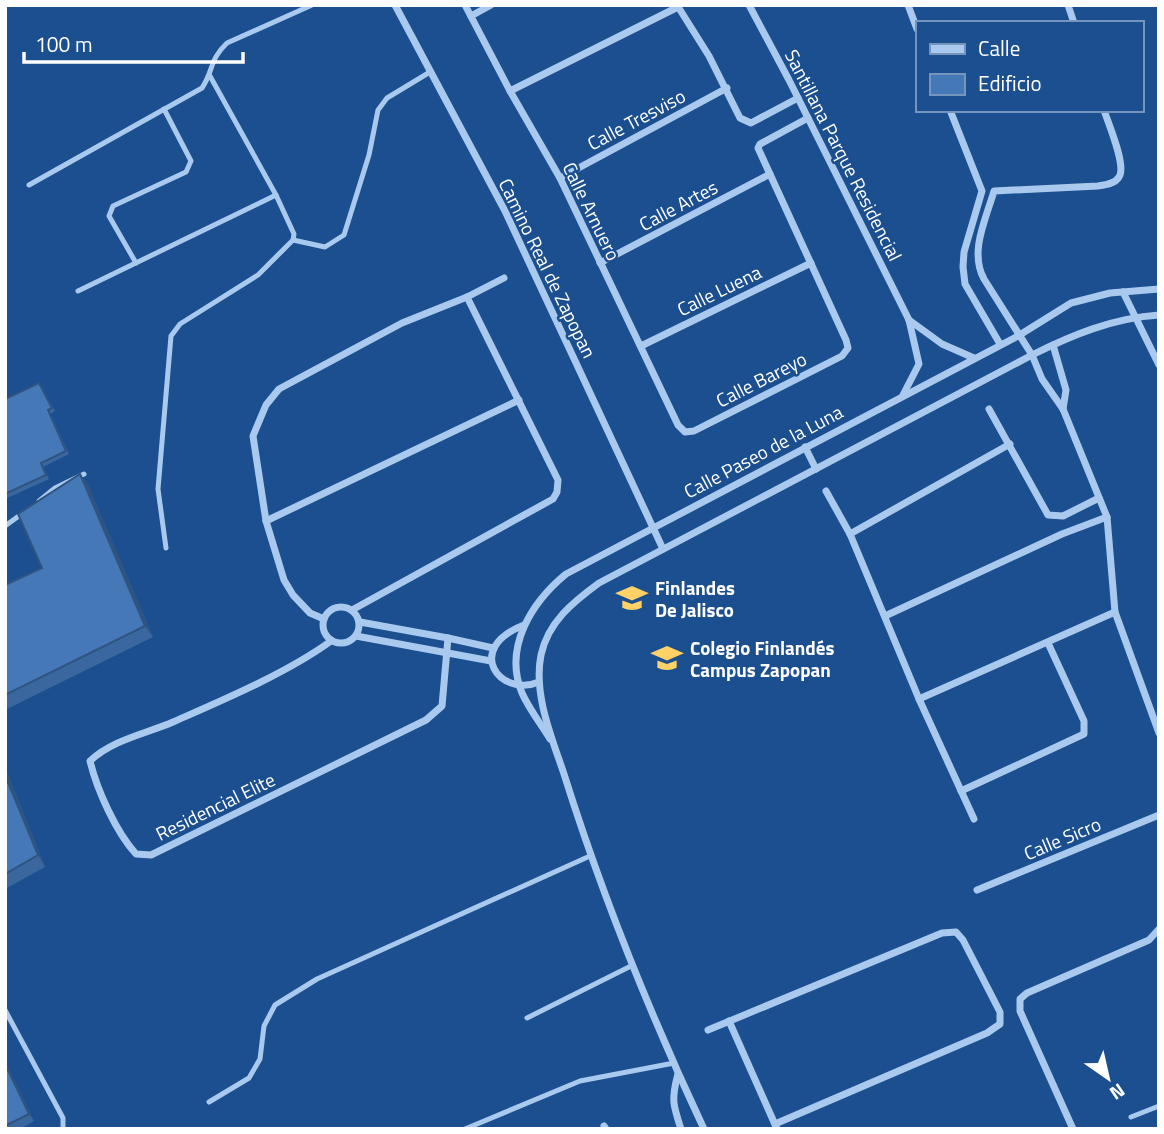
<svg xmlns="http://www.w3.org/2000/svg" width="1164" height="1134" viewBox="0 0 1164 1134" font-family="'Titillium Web',sans-serif">
	<style>
		.lines { fill: none; stroke-linecap: round; stroke-linejoin: round }
		.service { stroke: #a9c9ee; stroke-width: 5 }
		.minor { stroke: #a9c9ee; stroke-width: 7 }
		.wall { fill: #3a679d }
		.shaded-wall { fill: #305480 }
		.building { fill: #4478b7; stroke: #305480; stroke-width: 2 }
		.labels { text-anchor: middle; dominant-baseline: central; stroke-width: 5; stroke-linejoin: round; paint-order: stroke }
		.street-label { font-size: 19px; fill: #fff; stroke: #1b4f8f }
		.poi-label { font-size: 19px; font-weight: bold; fill: #fff; stroke: #1b4f8f; text-anchor: start }
	</style>
	<rect width="100%" height="100%" fill="#1b4f8f"/>
	<g class="lines">
		<g class="service">
			<path d="M29,185l173,-97c12,-18 7,-28 25,-45l85,-38"/>
			<polyline points="293,240 325,247 344,235 369,155 378,110 387,98 430,72"/>
			<polyline points="136,263 109,216 113,206 186,172 191,161 164,109"/>
			<polyline points="78,291 276,195 210,76"/>
			<polyline points="39,501 55,488 84,474"/>
			<polyline points="5,526 23,513"/>
			<polyline points="166,548 158,489 171,336 180,324 258,275 293,240 294,234 276,195"/>
			<polyline points="5,1010 63,1118 63,1129"/>
			<polyline points="527,1018 633,965"/>
			<polyline points="209,1102 249,1078 260,1059 264,1026 275,1005 317,979 590,856"/>
			<polyline points="1131,1117 1159,1106"/>
			<polyline points="465,1129 580,1081 674,1063"/>
		</g>
		<g class="minor">
			<polyline points="395,5 505,211 663,549"/>
			<polyline points="465,5 510,91 560,178 678,425 685,432 694,431 842,356 848,348 846,340 758,148 760,144 808,118"/>
			<polyline points="677,5 709,56 740,118 751,123 798,98"/>
			<polyline points="749,5 789,80 909,320 919,364 903,395"/>
			<polyline points="908,5 917,29"/>
			<polyline points="1068,5 1074,23"/>
			<polyline points="471,16 491,5"/>
			<polyline points="510,91 678,7"/>
			<polyline points="950,110 982,191 964,252 963,267 965,284 1000,344"/>
			<path d="M1104,110c4,13 23,56 15,67 -4,7 -14,8 -21,9l-104,5c-8,28 -25,61 -10,88l48,76 10,24 21,30 44,108 8,95 44,121"/>
			<polyline points="560,178 727,88"/>
			<polyline points="600,263 770,174"/>
			<polyline points="1123,292 1159,365"/>
			<polyline points="909,320 942,344 974,358"/>
			<polyline points="1053,345 1066,390 1063,409"/>
			<polyline points="641,346 811,263"/>
			<polyline points="989,409 1048,515 1063,516 1099,498"/>
			<polyline points="805,447 816,469"/>
			<polyline points="826,491 850,534 919,699 974,819"/>
			<polyline points="266,521 519,400"/>
			<polyline points="850,534 1010,444"/>
			<circle cx="341" cy="625" r="18"/>
			<polyline points="352,610 553,499 557,492 558,480 467,297"/>
			<polyline points="885,616 1062,534 1107,517"/>
			<polyline points="324,619 310,613 293,595 284,580 266,521 253,436 266,405 279,389 402,323 467,297 504,278"/>
			<polyline points="360,622 448,638 493,648"/>
			<path d="M524,625c-61,24 -24,73 15,57"/>
			<polyline points="356,636 491,661"/>
			<path d="M331,641c-44,32 -108,59 -158,81 -28,12 -61,18 -83,39 7,29 26,71 46,93l15,1 275,-135 16,-14 6,-68"/>
			<polyline points="919,699 1115,612"/>
			<path d="M550,739c-9,-15 -21,-30 -28,-46 -19,-46 10,-91 44,-119l452,-238 53,-33 39,-10 49,-4"/>
			<polyline points="961,791 1084,734 1084,721 1048,643"/>
			<polyline points="977,890 1159,815"/>
			<polyline points="729,1021 777,1129"/>
			<polyline points="708,1030 942,933 956,932 963,940 1000,1012 1000,1024 987,1033 775,1124"/>
			<path d="M678,1074c-7,25 -5,31 3,55"/>
			<polyline points="604,1126 606,1129"/>
			<path d="M704,1129c-54,-115 -102,-234 -140,-355 -12,-36 -31,-80 -23,-119 7,-33 32,-53 58,-72l433,-228c40,-20 81,-37 127,-40"/>
			<polyline points="1073,1129 1020,1011 1020,999 1027,993 1149,940 1159,929"/>
		</g>
	</g>
	<g class="wall">
		<polygon points="39,383 55,411 50,414 69,454 43,467 49,479 5,499 5,399"/>
		<polygon points="80,474 88,485 153,637 5,710 5,585 42,568"/>
		<polygon points="5,767 45,867 5,889"/>
		<polygon points="5,1061 34,1121 20,1129 5,1129"/>
	</g>
	<g class="shaded-wall">
		<polygon points="80,474 88,485 153,637 145,626"/>
		<polygon points="5,767 45,867 38,855 5,775"/>
		<polygon points="5,1061 34,1121 29,1114 5,1064"/>
	</g>
	<g class="building">
		<polygon points="39,383 52,408 48,410 66,451 41,463 46,475 5,494 5,399"/>
		<polygon points="80,474 145,626 5,695 5,585 42,568 18,514"/>
		<polygon points="5,775 38,855 5,874"/>
		<polygon points="5,1064 29,1114 5,1126"/>
	</g>
	<defs>
		<g id="school-bare" transform="scale(2.415)"><path d="M0-5L7-2L0 1L-7-2ZM-4 1L0 2.5L4 1V4Q0 6-4 4Z" fill="#ffd166" stroke="#1b4f8f" stroke-width="2.5" paint-order="stroke"/></g>
	</defs>
	<g fill-rule="evenodd">
		<use href="#school-bare" x="632" y="598"/>
		<use href="#school-bare" x="667" y="658"/>
	</g>
	<g class="labels">
		<g class="street-label">
			<text transform="translate(636 119) rotate(-28)">Calle Tresviso</text>
			<text transform="translate(844 155) rotate(63)">Santillana Parque Residencial</text>
			<text transform="translate(678 205) rotate(-28)">Calle Artes</text>
			<text transform="translate(592 211) rotate(64)">Calle Arnuero</text>
			<text transform="translate(548 268) rotate(64)">Camino Real de Zapopan</text>
			<text transform="translate(719 290) rotate(-26)">Calle Luena</text>
			<text transform="translate(761 379) rotate(-27)">Calle Bareyo</text>
			<text transform="translate(763 451) rotate(-28)">Calle Paseo de la Luna</text>
			<text transform="translate(215 806) rotate(-26)">Residencial Elite</text>
			<text transform="translate(1062 838) rotate(-23)">Calle Sicro</text>
		</g>
		<g class="poi-label">
			<text x="655" y="587">Finlandes<tspan x="655" dy="22">De Jalisco</tspan></text>
			<text x="690" y="647">Colegio Finlandés<tspan x="690" dy="22">Campus Zapopan</tspan></text>
		</g>
	</g>
	<rect width="1164" height="1134" fill="none" stroke="#ffffff" stroke-width="14"/>
	<rect x="916" y="21" width="228" height="91" fill="#1b4f8f" stroke="#7695bc" stroke-width="2"/>
	<rect x="930" y="44" width="35" height="10" fill="#a9c9ee" stroke="#7695bc" stroke-width="2"/>
	<text x="978" y="56" font-size="21" fill="#ffffff">Calle</text>
	<rect x="930" y="74" width="35" height="21" fill="#4478b7" stroke="#7695bc" stroke-width="2"/>
	<text x="978" y="91" font-size="21" fill="#ffffff">Edificio</text>
	<g transform="translate(1108 1078) rotate(146)" stroke="#1b4f8f" stroke-width="5" paint-order="stroke">
	<path d="M0-5L12 26L0 18L-12 26Z" fill="#ffffff"/>
	<text y="-10" font-size="19" font-weight="bold" text-anchor="middle" fill="#ffffff">N</text>
	</g>
	<path d="M24 52v10h219v-10" fill="none" stroke="#ffffff" stroke-width="3.5"/>
	<text x="35" y="52" font-size="21" fill="#ffffff" stroke="#1b4f8f" stroke-width="5" paint-order="stroke">100 m</text>
</svg>
